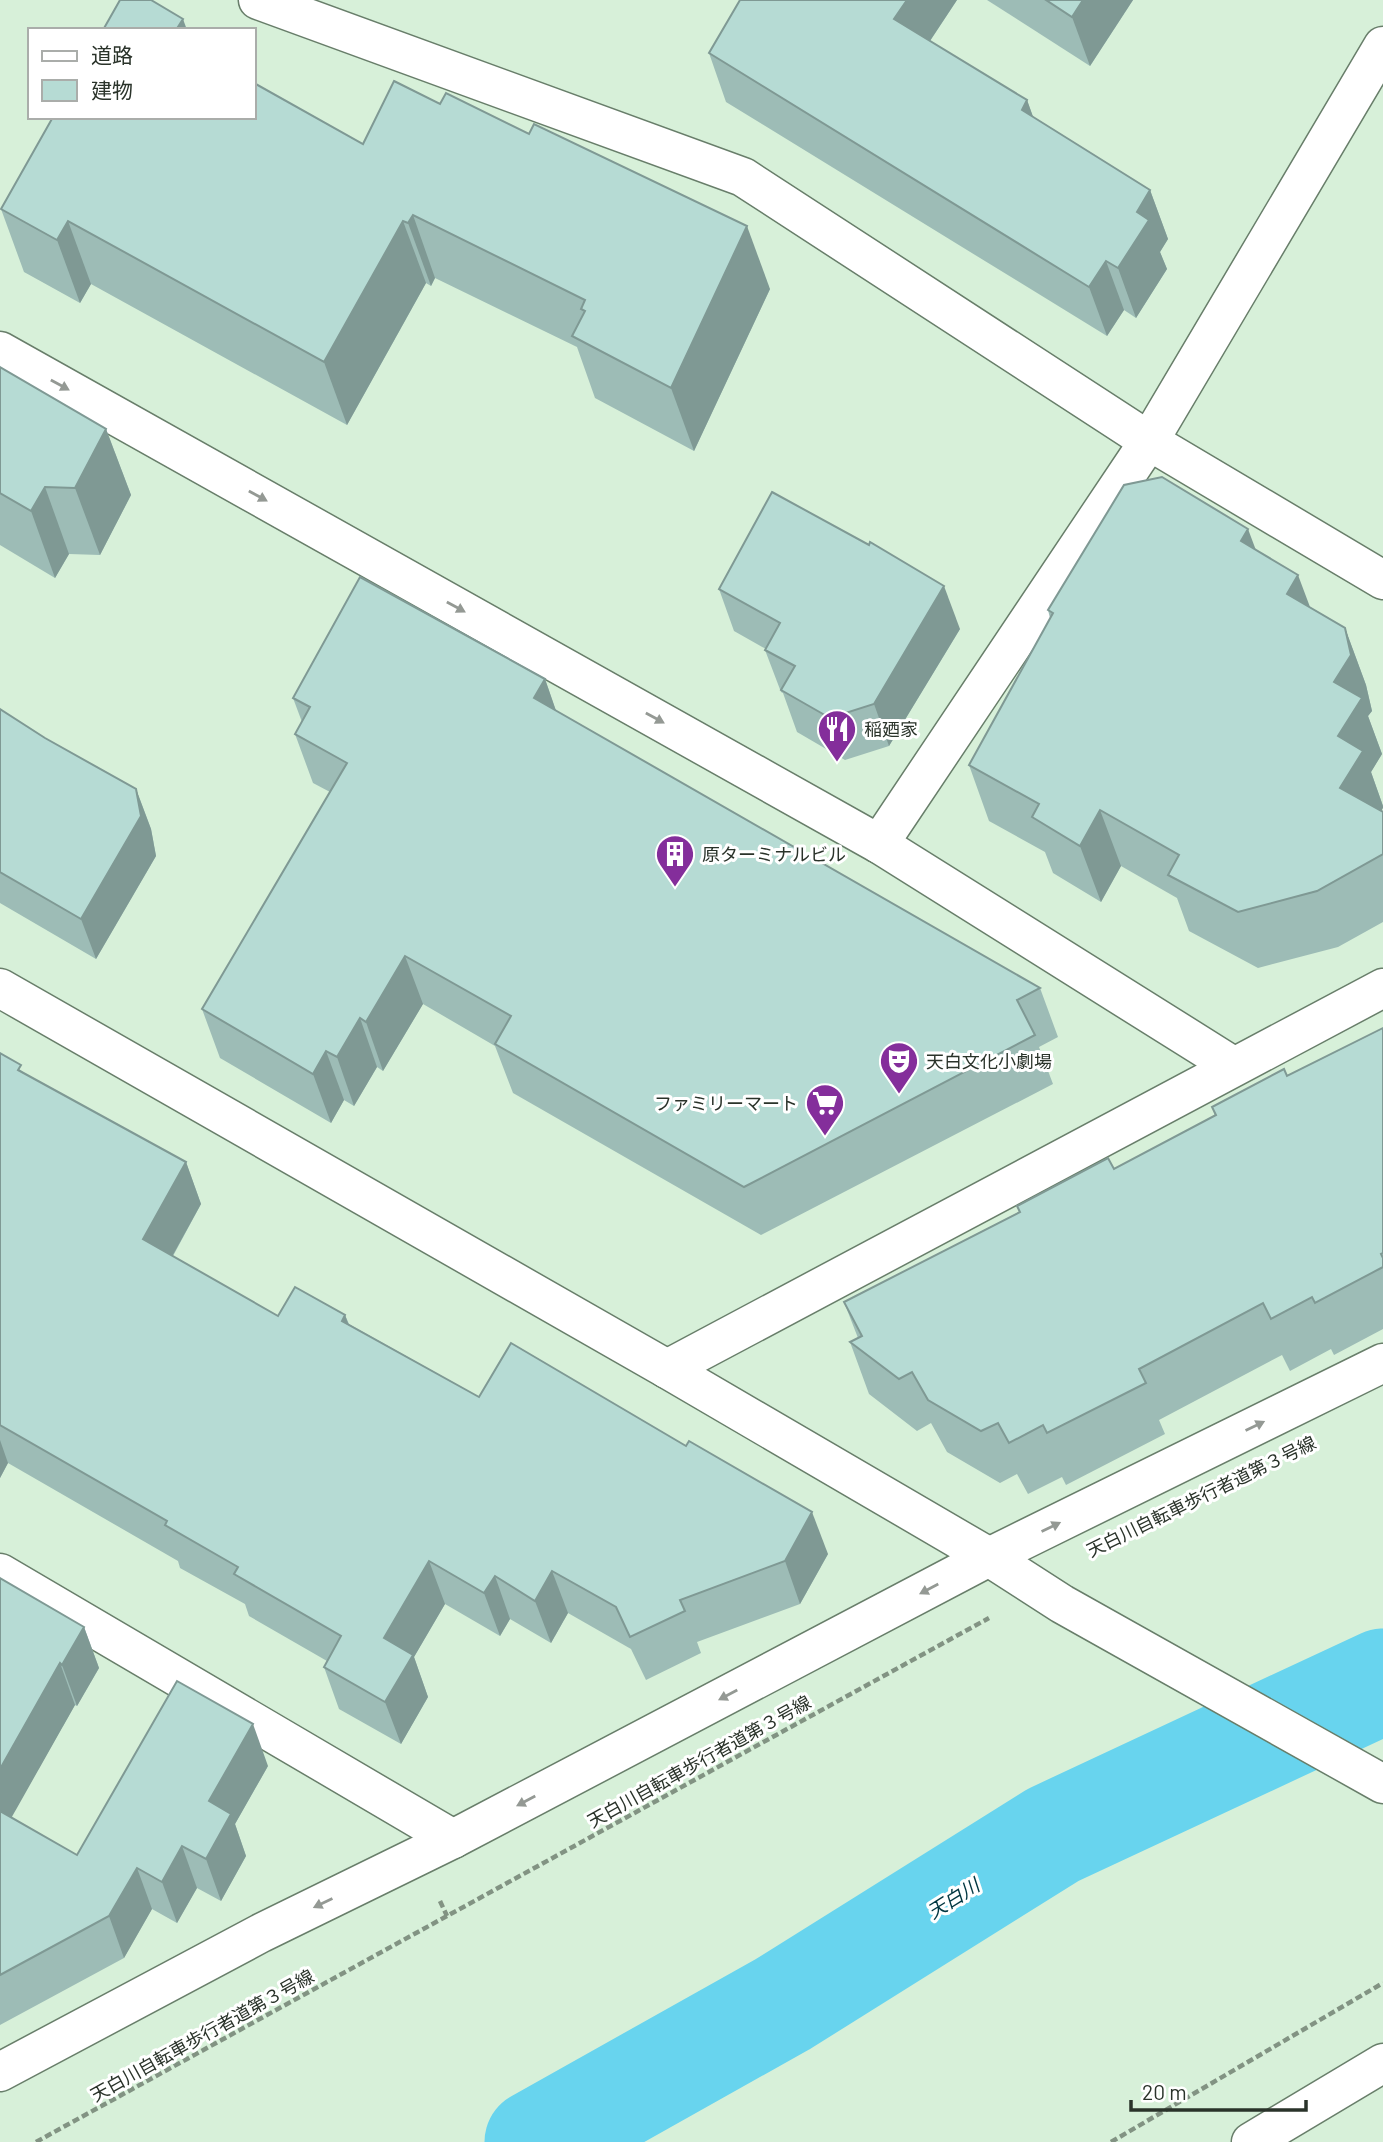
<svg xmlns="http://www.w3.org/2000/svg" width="1383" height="2142" viewBox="0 0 1383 2142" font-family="Barlow,'Noto Sans JP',sans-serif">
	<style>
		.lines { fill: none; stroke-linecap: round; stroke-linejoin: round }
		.river { stroke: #68d4ee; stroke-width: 105 }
		.minor-casing { stroke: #687e6a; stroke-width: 41 }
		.tertiary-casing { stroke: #687e6a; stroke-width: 41 }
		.path { stroke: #829383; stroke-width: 4.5; stroke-dasharray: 7 3.5; stroke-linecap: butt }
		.minor { stroke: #fff; stroke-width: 38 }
		.tertiary { stroke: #fff; stroke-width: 38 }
		.wall { fill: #9dbcb6 }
		.shaded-wall { fill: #7f9994 }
		.building { fill: #b6dbd4; stroke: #7f9994; stroke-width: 2 }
		.oneway { fill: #949994 }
		.labels { text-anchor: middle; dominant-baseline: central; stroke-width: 6; stroke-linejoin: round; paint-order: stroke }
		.poi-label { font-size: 18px; fill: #2a332a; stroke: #fff; text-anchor: start }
		.street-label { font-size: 18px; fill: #2a332a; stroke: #fff }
		.water-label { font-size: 19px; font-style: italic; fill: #013641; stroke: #fff }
	</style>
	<rect width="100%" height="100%" fill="#d7f0d9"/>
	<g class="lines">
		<polyline class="river" points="537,2142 783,2004 1053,1835 1383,1681"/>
		<g class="minor-casing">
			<g id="minor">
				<polyline points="258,0 743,177 1149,441 1383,580"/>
				<polyline points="0,351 879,844 1233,1066"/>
				<polyline points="879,844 1149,441 1383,46"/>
				<polyline points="0,1573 453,1839"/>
				<polyline points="0,2072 261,1933 453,1839 989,1557 1383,1363"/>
				<polyline points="1251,2142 1383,2063"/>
			</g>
		</g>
		<g class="tertiary-casing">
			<g id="tertiary">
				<polyline points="0,988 667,1369 989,1557 1062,1604 1383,1784"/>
				<polyline points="667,1369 1383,988"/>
			</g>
		</g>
		<g class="path">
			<polyline points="440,1901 447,1916"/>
			<polyline points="36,2142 989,1618"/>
			<polyline points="1111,2142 1383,1983"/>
		</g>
		<use href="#minor" class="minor"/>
		<use href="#tertiary" class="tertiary"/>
	</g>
	<g class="wall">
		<polygon points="740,0 957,0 930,41 1027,100 1033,117 1150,190 1168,239 1160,252 1167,269 1136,318 1124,310 1107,336 726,102 709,53"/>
		<polygon points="987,0 1133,0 1090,66"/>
		<polygon points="363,144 770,289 694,451 595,398 577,347 435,278 431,286 426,283 347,425 91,284 80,303 24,272 1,209"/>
		<polygon points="0,367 106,429 131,495 100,555 69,554 55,578 0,545"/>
		<polygon points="1256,550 1310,607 1345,628 1366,685 1372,711 1368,716 1382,754 1371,772 1383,806 1381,811 1383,812 1383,922 1338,947 1258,968 1189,931 1177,898 1121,866 1101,902 1053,873 1045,852 989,821 969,765 1050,618 1048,610"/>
		<polygon points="719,589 960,629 889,746 845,760 797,732 783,693 781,692 765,650 766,649 734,631"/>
		<polygon points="545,679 556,711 1040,988 1058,1037 1039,1047 1053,1084 761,1235 513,1093 495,1046 423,1004 383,1071 377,1067 354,1106 344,1100 331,1123 220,1058 202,1009 330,792 313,783 295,734 302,722 293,698"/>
		<polygon points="0,709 45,738 136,789 151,829 156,856 96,959 0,903"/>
		<polygon points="1383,1028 1383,1329 1334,1355 1331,1349 1290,1371 1282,1355 1159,1420 1165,1434 1066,1485 1062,1477 1028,1494 1017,1474 1000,1483 947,1452 931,1423 917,1431 869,1394 850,1342 858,1338 844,1302 1019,1212 1017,1206 1114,1169 1215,1116 1212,1107 1287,1076"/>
		<polygon points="0,1053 24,1073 186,1162 201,1204 173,1256 278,1316 345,1315 349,1324 479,1397 828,1554 800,1604 697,1642 701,1653 646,1680 631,1649 568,1613 551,1643 510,1619 500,1636 445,1604 414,1657 428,1697 401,1744 339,1709 324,1667 327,1661 249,1616 245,1604 180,1568 178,1561 8,1463 0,1478"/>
		<polygon points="0,1578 84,1627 99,1668 77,1706 75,1705 11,1817 77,1855 268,1766 235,1824 246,1856 221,1901 197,1888 177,1923 152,1909 124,1958 0,2025"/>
	</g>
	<g class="shaded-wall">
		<polygon points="907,0 957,0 912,68 894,19"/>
		<polygon points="1083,0 1133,0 1090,66 1072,17"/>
		<polygon points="183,19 187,30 176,30"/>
		<polygon points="1027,100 1045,150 1022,110"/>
		<polygon points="1150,190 1168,239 1160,252 1167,269 1136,318 1118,268 1137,212"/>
		<polygon points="413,215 435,278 431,286 408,223"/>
		<polygon points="68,221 91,284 80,303 57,240"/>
		<polygon points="403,221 426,283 347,425 324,362"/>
		<polygon points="747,226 770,289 694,451 671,388"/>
		<polygon points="1106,261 1124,310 1107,336 1089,287"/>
		<polygon points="106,429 131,495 100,555 75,488"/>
		<polygon points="45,487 69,554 55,578 31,511"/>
		<polygon points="1248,529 1269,585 1241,541"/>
		<polygon points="1298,575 1319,631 1287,594"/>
		<polygon points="944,586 960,629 889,746 874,704"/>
		<polygon points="1345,628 1366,685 1372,711 1368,716 1382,754 1371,772 1383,806 1383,808 1361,845 1340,788 1334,682"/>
		<polygon points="545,679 562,728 534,698"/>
		<polygon points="136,789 151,829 156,856 96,959 81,919"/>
		<polygon points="1100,810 1121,866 1101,902 1080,846"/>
		<polygon points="405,956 423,1004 383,1071 366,1022"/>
		<polygon points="360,1018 377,1067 354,1106 337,1057"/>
		<polygon points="326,1051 344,1100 331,1123 313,1074"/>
		<polygon points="186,1162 201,1204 158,1282 143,1239"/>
		<polygon points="345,1315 361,1358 342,1321"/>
		<polygon points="0,1440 8,1463 0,1478"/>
		<polygon points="812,1512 828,1554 800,1604 785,1561"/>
		<polygon points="429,1561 445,1604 414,1657 428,1697 401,1744 385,1702 384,1638"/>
		<polygon points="552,1571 568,1613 551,1643 535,1601"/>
		<polygon points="495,1576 510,1619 500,1636 484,1593"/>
		<polygon points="84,1627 99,1668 77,1706 62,1665"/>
		<polygon points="60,1663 75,1705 0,1838 0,1769"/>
		<polygon points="253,1724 268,1766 235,1824 246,1856 221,1901 206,1859 209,1801"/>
		<polygon points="182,1846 197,1888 177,1923 162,1882"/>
		<polygon points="137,1868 152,1909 124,1958 109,1916"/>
	</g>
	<g class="building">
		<polygon points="120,0 151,0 183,19 176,30 103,30"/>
		<polygon points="740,0 907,0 894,19 1027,100 1022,110 1150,190 1137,212 1149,220 1118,268 1106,261 1089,287 709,53"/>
		<polygon points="1046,0 1083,0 1072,17"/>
		<polygon points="394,81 440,104 446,93 529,134 534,124 747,226 671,388 572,336 585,311 581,309 585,300 413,215 408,223 403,221 324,362 68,221 57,240 1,209 53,117 254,117 254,83 363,144"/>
		<polygon points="0,367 106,429 75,488 45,487 31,511 0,493"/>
		<polygon points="1162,477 1248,529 1241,541 1298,575 1287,594 1345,628 1351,655 1334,682 1362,698 1338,736 1363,751 1340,788 1383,812 1383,854 1317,891 1238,912 1168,875 1179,855 1100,810 1080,846 1032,817 1039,804 969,765 1053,613 1048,610 1124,485"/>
		<polygon points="772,492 869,545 870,542 944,586 874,704 830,718 781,690 795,666 765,650 780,623 719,589"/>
		<polygon points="360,577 545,679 534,698 1040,988 1017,1000 1035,1035 744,1187 495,1044 511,1016 405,956 366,1022 360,1018 337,1057 326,1051 313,1074 202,1009 347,763 295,734 310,707 293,698"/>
		<polygon points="0,709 45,738 136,789 141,816 81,919 0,872"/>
		<polygon points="1383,1028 1383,1253 1381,1254 1383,1258 1383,1267 1315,1303 1312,1297 1271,1319 1263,1303 1139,1369 1146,1383 1047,1433 1043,1425 1009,1443 998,1423 981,1431 928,1400 912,1372 899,1379 850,1342 862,1336 844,1302 1020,1212 1017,1206 1108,1158 1114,1169 1216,1115 1212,1107 1284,1069 1287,1076"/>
		<polygon points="0,1053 21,1065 18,1070 186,1162 143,1239 278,1316 295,1287 345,1315 342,1321 479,1397 511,1343 686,1446 689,1441 812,1512 785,1561 680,1600 685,1611 630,1637 616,1607 552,1571 535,1601 495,1576 484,1593 429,1561 384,1638 413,1655 385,1702 324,1667 341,1636 234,1574 238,1567 165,1525 167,1521 0,1425"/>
		<polygon points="0,1578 84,1627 62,1665 60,1663 0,1769"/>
		<polygon points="177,1681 253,1724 209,1801 231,1814 206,1859 182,1846 162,1882 137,1868 109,1916 0,1975 0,1811 77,1855"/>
	</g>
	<defs><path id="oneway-solid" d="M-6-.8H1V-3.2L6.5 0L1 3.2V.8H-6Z" transform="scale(1.75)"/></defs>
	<g class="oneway">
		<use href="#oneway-solid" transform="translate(60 385) rotate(29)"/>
		<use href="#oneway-solid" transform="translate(258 496) rotate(29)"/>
		<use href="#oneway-solid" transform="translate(456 607) rotate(29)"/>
		<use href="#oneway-solid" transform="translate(655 718) rotate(29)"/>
		<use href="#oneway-solid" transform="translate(1255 1426) rotate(-26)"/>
		<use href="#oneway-solid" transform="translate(1051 1527) rotate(-26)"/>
		<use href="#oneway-solid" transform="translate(929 1589) rotate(152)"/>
		<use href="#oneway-solid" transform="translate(728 1695) rotate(152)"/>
		<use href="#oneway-solid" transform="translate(526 1801) rotate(152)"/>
		<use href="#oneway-solid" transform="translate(323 1903) rotate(154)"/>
	</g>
	<defs>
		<g id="restaurant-pin" transform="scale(2.0125)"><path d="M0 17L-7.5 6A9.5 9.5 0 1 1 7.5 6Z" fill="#842e9b" stroke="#fff"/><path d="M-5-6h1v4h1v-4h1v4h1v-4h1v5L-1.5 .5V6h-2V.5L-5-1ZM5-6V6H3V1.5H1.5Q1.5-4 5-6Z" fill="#fff"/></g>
		<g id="building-pin" transform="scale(2.0125)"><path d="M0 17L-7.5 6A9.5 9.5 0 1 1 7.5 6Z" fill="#842e9b" stroke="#fff"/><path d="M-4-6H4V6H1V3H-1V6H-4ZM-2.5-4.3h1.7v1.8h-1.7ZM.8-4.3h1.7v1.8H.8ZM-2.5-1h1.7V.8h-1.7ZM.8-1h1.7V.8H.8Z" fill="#fff"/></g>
		<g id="theatre-pin" transform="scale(2.0125)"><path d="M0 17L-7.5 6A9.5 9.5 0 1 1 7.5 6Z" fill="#842e9b" stroke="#fff"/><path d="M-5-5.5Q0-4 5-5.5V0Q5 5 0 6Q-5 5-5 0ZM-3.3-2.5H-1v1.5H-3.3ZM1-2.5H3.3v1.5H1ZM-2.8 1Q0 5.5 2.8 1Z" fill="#fff"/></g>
		<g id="supermarket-pin" transform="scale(2.0125)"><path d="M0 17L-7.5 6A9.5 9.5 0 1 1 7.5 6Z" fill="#842e9b" stroke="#fff"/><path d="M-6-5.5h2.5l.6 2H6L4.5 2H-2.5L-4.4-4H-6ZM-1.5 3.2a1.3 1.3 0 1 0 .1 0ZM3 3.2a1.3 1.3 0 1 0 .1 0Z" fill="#fff"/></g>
	</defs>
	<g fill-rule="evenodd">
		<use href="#restaurant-pin" x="837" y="729"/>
		<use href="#building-pin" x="675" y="854"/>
		<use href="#theatre-pin" x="899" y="1061"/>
		<use href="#supermarket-pin" x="825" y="1103"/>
	</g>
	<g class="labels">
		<g class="poi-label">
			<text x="864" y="729">稲廼家</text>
			<text x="702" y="854">原ターミナルビル</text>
			<text x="926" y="1061">天白文化小劇場</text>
			<text x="798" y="1103" text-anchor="end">ファミリーマート</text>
		</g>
		<g class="street-label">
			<text transform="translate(1201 1496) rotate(-26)">天白川自転車歩行者道第３号線</text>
			<text transform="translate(699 1761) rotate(-29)">天白川自転車歩行者道第３号線</text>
			<text transform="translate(202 2035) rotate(-29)">天白川自転車歩行者道第３号線</text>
		</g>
		<g class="water-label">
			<text transform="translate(953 1898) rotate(-32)">天白川</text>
		</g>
	</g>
	<rect x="28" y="28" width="228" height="91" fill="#ffffff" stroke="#aaadaa" stroke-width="2"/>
	<rect x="42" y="51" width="35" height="10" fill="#ffffff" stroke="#aaadaa" stroke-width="2"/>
	<text x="91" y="63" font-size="21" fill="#2a332a">道路</text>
	<rect x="42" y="80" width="35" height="21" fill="#b6dbd4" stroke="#aaadaa" stroke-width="2"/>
	<text x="91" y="98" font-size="21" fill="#2a332a">建物</text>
	<path d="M1131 2100v10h175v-10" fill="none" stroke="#2a332a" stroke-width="3.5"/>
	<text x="1142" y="2100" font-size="21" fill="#2a332a" stroke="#ffffff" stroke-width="5" paint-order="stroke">20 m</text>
</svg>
